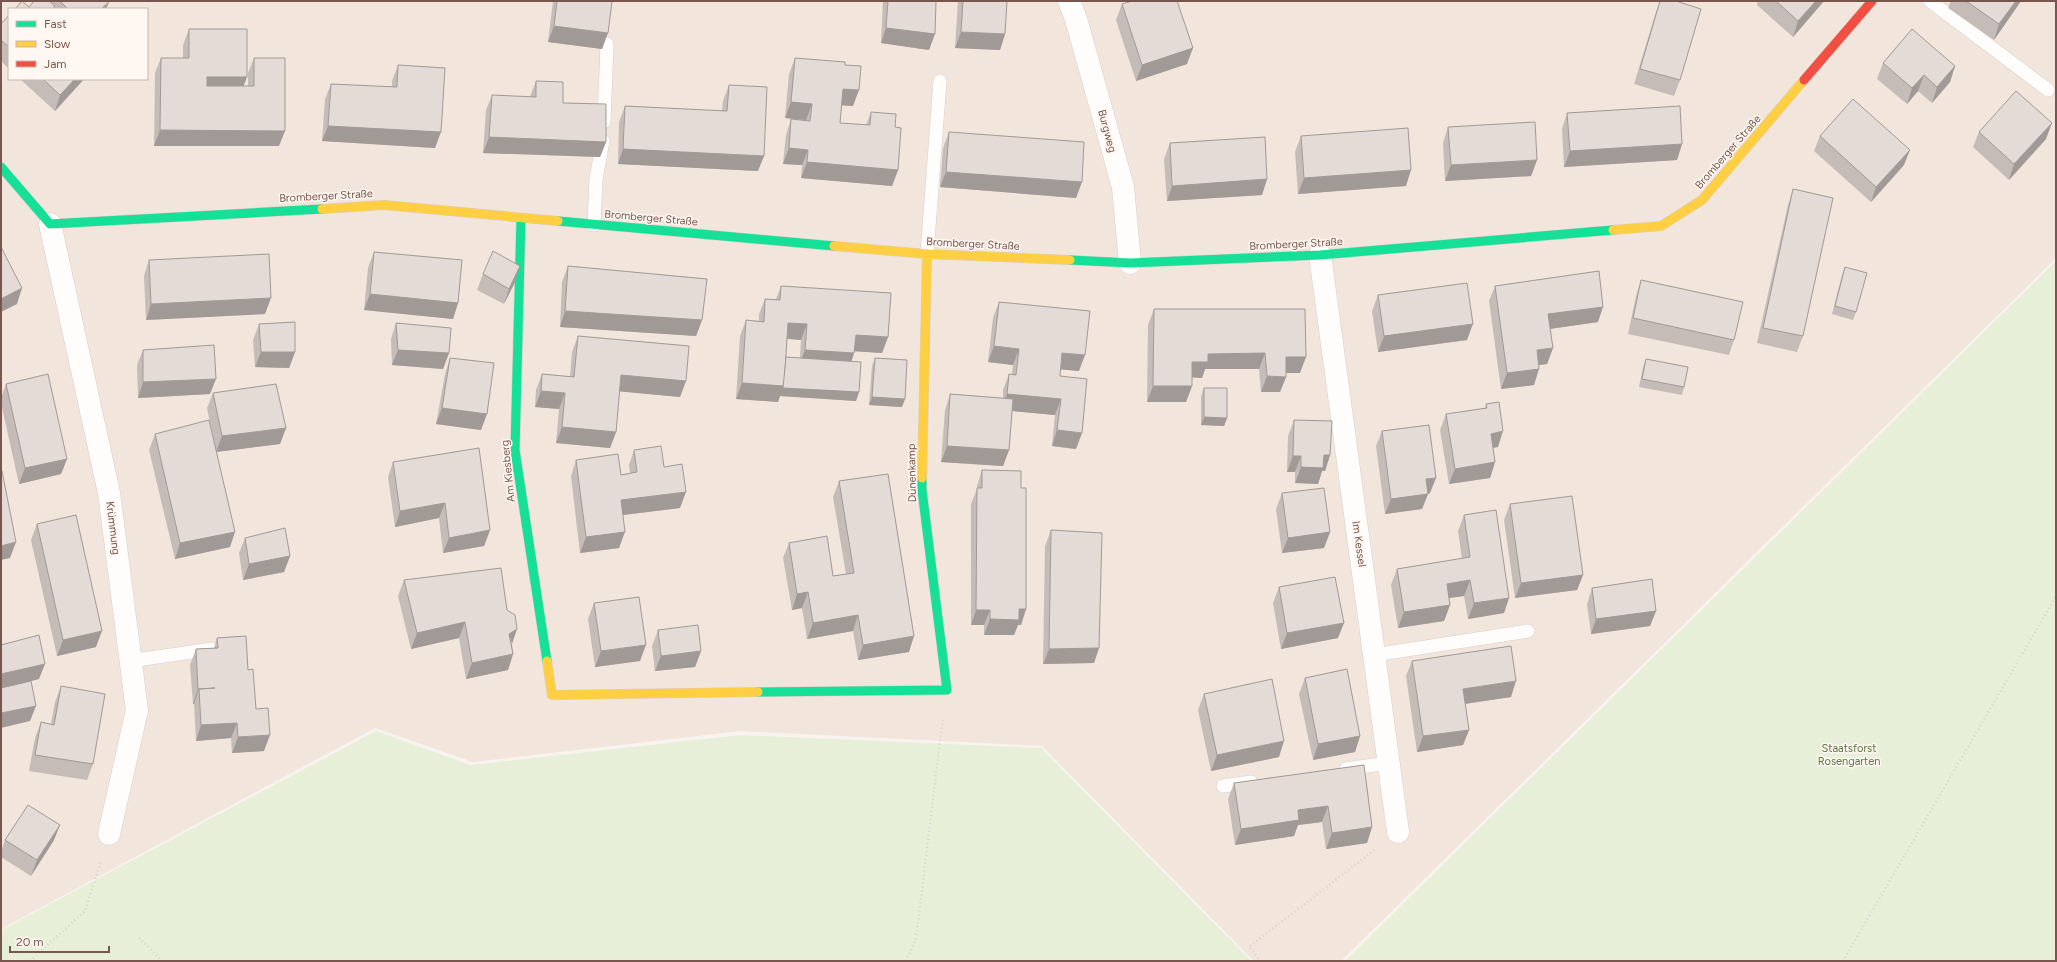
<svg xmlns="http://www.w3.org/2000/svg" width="2057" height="962" viewBox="0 0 2057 962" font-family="Figtree,sans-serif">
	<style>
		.residential { fill: #f1e5dc; fill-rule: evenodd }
		.green { fill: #e8efd9 }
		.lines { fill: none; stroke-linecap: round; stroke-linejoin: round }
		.lane-casing { stroke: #d8cfca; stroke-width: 14 }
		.street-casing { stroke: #d8cfca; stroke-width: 23 }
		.fast-casing { stroke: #d8cfca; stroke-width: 10 }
		.slow-casing { stroke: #d8cfca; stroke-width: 10 }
		.jam-casing { stroke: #d8cfca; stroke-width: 10 }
		.path { stroke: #dad1d0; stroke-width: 2.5; stroke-dasharray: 1 3; stroke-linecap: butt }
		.lane { stroke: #fefdfc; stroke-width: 13 }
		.street { stroke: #fefdfc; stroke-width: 22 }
		.fast { stroke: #16e098; stroke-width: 9 }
		.slow { stroke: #ffcf43; stroke-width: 9 }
		.jam { stroke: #f24e42; stroke-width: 9 }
		.wall { fill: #c5bcb8; fill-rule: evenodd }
		.shaded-wall { fill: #a09996 }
		.building { fill: #e5dbd6; stroke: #a09996 }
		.labels { text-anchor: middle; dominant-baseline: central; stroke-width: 3; stroke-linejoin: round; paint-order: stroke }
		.street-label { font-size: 11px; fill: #78564d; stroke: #fff7f1 }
		.park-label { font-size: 11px; fill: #597741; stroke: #fff7f1 }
	</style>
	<rect width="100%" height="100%" fill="#f8f3ee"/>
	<path class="residential" d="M1,1h2055v257l-715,703h-87l-212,-215 -302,-15 -267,31 -98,-34 -374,201zM9,9h138v70h-138z"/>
	<g class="green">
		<polygon points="2056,261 2056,961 1345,961"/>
		<polygon points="376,731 470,765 740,735 1041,748 1251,961 1,961 1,930"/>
	</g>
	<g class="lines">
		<g class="lane-casing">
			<g id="lane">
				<polyline points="1930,1 2048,90"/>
				<polyline points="604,122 607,44"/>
				<polyline points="594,225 596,179 603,141"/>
				<polyline points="927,254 940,81"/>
				<polyline points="1374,655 1528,631"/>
				<polyline points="130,661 212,649"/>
				<polyline points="1346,769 1388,763"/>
				<polyline points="1223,786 1251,782"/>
			</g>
		</g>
		<g class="street-casing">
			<g id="street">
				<polyline points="1069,1 1076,19 1123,187 1130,263"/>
				<polyline points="50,224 109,493 137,710 109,834"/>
				<polyline points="1320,255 1398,832"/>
			</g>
		</g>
		<g class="fast-casing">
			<g id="fast">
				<polyline points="1,167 50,224 322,209"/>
				<polyline points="521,218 515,450 547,661"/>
				<polyline points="558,221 834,246"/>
				<polyline points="1070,260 1130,263 1320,255 1613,230"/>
				<polyline points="758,692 947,690 922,490 922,478"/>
			</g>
		</g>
		<g class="slow-casing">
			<g id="slow">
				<polyline points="322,209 384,205 558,221"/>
				<polyline points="1613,230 1661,226 1702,200 1804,80"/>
				<polyline points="834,246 927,254 1070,260"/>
				<polyline points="922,478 927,254"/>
				<polyline points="547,661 552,695 758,692"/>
			</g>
		</g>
		<g class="jam-casing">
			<polyline id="jam" points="1804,80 1872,1"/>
		</g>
		<g class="path">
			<polyline points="139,938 162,961"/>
			<polyline points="30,961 85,911 101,861"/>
			<polyline points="906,961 916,939 943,717"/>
			<polyline points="1261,961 1249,947 1377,848"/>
			<polyline points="1843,961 2056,596"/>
		</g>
		<use href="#lane" class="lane"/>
		<use href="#street" class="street"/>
		<use href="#fast" class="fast"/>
		<use href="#slow" class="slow"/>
		<use href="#jam" class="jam"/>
	</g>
	<g class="wall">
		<polygon points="34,1 108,1 109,2 106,9 15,9 29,7"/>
		<polygon points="553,1 612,1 602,49 548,42"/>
		<polygon points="883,1 936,1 929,50 881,43"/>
		<polygon points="958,1 1007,1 1005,34 1000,50 955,48"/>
		<polygon points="1660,1 1680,80 1674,96 1634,84 1656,12"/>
		<polygon points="1758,1 1824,1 1793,37 1757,5"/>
		<polygon points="1951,1 2021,1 1994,40 1948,8"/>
		<polygon points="1122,4 1187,64 1136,81 1116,20"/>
		<polygon points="9,15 9,69 1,61 1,24"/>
		<polygon points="189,29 243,86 248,86 248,73 254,58 279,146 154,146 155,73 161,58 183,58 183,45"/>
		<polygon points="795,58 845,65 853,106 842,105 840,123 866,125 871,112 895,127 898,170 892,186 801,178 802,165 783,164 786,135 791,119 806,120 785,118 789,74"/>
		<polygon points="1883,63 1955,66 1950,82 1932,103 1918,91 1907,104 1877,79"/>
		<polygon points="398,65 435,148 322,141 325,99 331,84 392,87 392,81"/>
		<polygon points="20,79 84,79 55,111"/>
		<polygon points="536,81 563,103 606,142 600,157 483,153 486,110 492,95 530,97"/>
		<polygon points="729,85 758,171 618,164 619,122 625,106 722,111 723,101"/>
		<polygon points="1567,113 1682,144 1677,160 1564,167 1562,129"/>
		<polygon points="1448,127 1537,160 1531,176 1445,181 1443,143"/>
		<polygon points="949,132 1076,198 940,187 943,148"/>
		<polygon points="1979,132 2046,139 2009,180 1973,147"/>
		<polygon points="1301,136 1406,186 1298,194 1295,152"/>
		<polygon points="1820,136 1904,165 1871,202 1814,151"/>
		<polygon points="1170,143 1267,179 1262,195 1167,201 1164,159"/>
		<polygon points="1793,189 1803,336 1797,352 1757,343 1788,205"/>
		<polygon points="374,252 458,303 453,319 364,310 368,268"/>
		<polygon points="149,260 265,314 146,320 144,276"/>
		<polygon points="568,266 702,320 696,336 560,327 562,282"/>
		<polygon points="1845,267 1856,312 1853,320 1832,314 1842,275"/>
		<polygon points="483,274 515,282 504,304 477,290"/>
		<polygon points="1641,280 1734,340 1729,355 1628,334 1636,296"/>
		<path d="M781,286l107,51 -6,16 -27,-2 -4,10 8,31 -3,9 -76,-5 -2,6 -42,-3 4,-63 6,-16 13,1v-7l6,-15h11zM787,339l14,1 -1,18 -14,-1z"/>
		<polygon points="1495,286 1598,322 1550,329 1553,348 1547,364 1539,365 1534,385 1501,389 1489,301"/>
		<polygon points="1378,295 1467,340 1378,352 1372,311"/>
		<polygon points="999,302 1079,371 1060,369 1060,376 1076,449 1052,446 1055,415 1012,411 1009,450 1003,466 941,462 945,410 950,394 1003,398 1003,390 1009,374 1012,374 1013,365 988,362 993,318"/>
		<polygon points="1154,309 1305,309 1300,373 1286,373 1286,377 1280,392 1261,392 1259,369 1205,369 1202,378 1192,377 1192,386 1186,402 1147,402 1148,325"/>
		<polygon points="396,323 449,353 443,369 392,365 391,339"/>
		<polygon points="259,324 295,352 289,368 255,367 253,340"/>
		<polygon points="578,336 686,381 680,397 619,391 616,432 610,448 556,443 559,409 535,407 536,390 542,374 570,377 572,352"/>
		<polygon points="143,350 210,394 138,398 137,365"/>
		<polygon points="450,358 481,430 436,424 445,374"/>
		<polygon points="875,358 902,407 869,405 872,366"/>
		<polygon points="1646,359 1684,387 1682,395 1639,387 1643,367"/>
		<polygon points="6,384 67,459 61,474 19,484 1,403 1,398"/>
		<polygon points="1204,388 1227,418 1224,426 1201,425 1201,396"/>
		<polygon points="213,393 286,428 280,444 216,452 230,547 175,559 149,450 155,434 214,441 207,408"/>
		<polygon points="1486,404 1498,447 1493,448 1495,462 1490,478 1449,484 1440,430 1446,414 1485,408"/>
		<polygon points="1294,420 1330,455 1325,471 1322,471 1318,484 1295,483 1295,472 1287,472 1288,436"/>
		<polygon points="1382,431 1430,493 1428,494 1422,509 1385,514 1376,446"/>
		<polygon points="634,450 664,467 680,508 623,515 619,548 580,553 571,476 576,460 621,475 630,473 629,465"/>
		<polygon points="393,462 490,530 484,546 443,553 439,518 395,527 388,477"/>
		<polygon points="982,470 1021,488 1026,609 1021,625 1018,625 1014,635 984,635 984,625 971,625 971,504 977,489 977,486"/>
		<polygon points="839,481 909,652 858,660 853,631 807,639 802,608 792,610 783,558 789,543 833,576 846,574 833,497"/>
		<polygon points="1282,493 1330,532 1324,548 1282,553 1276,509"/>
		<polygon points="1510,504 1583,575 1577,590 1515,598 1504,520"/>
		<polygon points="1464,515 1509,598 1504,613 1468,619 1464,596 1449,598 1450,605 1444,621 1398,628 1391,585 1397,569 1462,559 1458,531"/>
		<polygon points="37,524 96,647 57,656 31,540"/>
		<polygon points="1051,530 1099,648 1094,663 1043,664 1045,546"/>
		<polygon points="245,538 290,556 284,572 243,580 239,553"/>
		<polygon points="404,580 512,644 513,654 508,670 466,679 459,638 411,649 398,596"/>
		<polygon points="1279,587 1338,638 1281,649 1273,603"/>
		<polygon points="1592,588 1656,611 1650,626 1591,634 1587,604"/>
		<polygon points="594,603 640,661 595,667 588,619"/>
		<polygon points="658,630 701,651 695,667 655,671 652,646"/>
		<polygon points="217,638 248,670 264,751 232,753 231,738 196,741 194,704 193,704 190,665 196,649 214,648"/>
		<polygon points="1412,661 1511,697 1465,704 1469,730 1463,745 1417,752 1406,676"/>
		<polygon points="1305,678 1360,736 1355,752 1313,760 1299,694"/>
		<polygon points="61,686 93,764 87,780 29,771 35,738 41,722 51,724 55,702"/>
		<polygon points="1204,694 1279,757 1211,771 1198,710"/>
		<polygon points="1364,765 1372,827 1367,843 1326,849 1322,822 1298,825 1294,836 1235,845 1228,799 1234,783"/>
		<polygon points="5,840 54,840 31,876 1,857 1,852"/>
	</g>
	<g class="shaded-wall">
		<polygon points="1816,1 1824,1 1793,37 1798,21"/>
		<polygon points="2016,1 2021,1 1994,40 1999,24"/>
		<polygon points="109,2 106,9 101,9"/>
		<polygon points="554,26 608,33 602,49 548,42"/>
		<polygon points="886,28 935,34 929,50 881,43"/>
		<polygon points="961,32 1005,34 1000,50 955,48"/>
		<polygon points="1193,48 1187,64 1136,81 1142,65"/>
		<polygon points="1955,66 1950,82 1932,103 1937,87"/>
		<polygon points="1924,75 1918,91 1907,104 1912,88"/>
		<polygon points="207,77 247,77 241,93 201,93"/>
		<polygon points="75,79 84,79 55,111 60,95"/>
		<polygon points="843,89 859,90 853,106 837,105"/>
		<polygon points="791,102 812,104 806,120 785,118"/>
		<polygon points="2052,123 2046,139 2009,180 2014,164"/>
		<polygon points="328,126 441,132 435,148 322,141"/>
		<polygon points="160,130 285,131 279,146 154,146"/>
		<polygon points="489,137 606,142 600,157 483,153"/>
		<polygon points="1682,144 1677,160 1564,167 1570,151"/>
		<polygon points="789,148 808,150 802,165 783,164"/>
		<polygon points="623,149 764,156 758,171 618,164"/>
		<polygon points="1910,150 1904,165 1871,202 1876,187"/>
		<polygon points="1537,160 1531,176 1445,181 1451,165"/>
		<polygon points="807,162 898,170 892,186 801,178"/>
		<polygon points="1411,170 1406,186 1298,194 1304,178"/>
		<polygon points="946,172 1082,182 1076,198 940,187"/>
		<polygon points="1267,179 1262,195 1167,201 1172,186"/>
		<polygon points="520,266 515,282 504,304 509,289"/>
		<polygon points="22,288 17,304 1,312 1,299"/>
		<polygon points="370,294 458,303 453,319 364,310"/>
		<polygon points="271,298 265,314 146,320 151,304"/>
		<polygon points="1603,307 1598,322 1542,330 1548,314"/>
		<polygon points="565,311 702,320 696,336 560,327"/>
		<polygon points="788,323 807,324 801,340 782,338"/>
		<polygon points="1473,324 1467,340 1378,352 1384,336"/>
		<polygon points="856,335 888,337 882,353 850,351"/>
		<polygon points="994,346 1019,349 1013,365 988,362"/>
		<polygon points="1553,348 1547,364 1531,366 1537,350"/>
		<polygon points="398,350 449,353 443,369 392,365"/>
		<polygon points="805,350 854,353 849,369 799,366"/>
		<polygon points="261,352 295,352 289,368 255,367"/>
		<polygon points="1062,353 1085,355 1079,371 1056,369"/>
		<polygon points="1265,353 1259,369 1205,369 1202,378 1186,377 1192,362 1208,354"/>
		<polygon points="1286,357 1306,357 1300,373 1280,373"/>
		<polygon points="1539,369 1534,385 1501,389 1507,373"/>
		<polygon points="621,375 686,381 680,397 615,391"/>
		<polygon points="1267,376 1286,377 1280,392 1261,392"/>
		<polygon points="216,379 210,394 138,398 143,382"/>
		<polygon points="742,383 784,386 859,392 856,401 780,396 778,402 736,399"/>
		<polygon points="1153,386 1192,386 1186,402 1147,402"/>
		<polygon points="541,391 565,393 559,409 535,407"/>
		<polygon points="1007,394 1061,399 1055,415 1001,410"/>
		<polygon points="872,397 905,399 902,407 869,405"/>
		<polygon points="442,408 487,414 481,430 436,424"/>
		<polygon points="1204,417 1227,418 1224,426 1201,425"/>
		<polygon points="562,427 616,432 610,448 556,443"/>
		<polygon points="286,428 280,444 216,452 222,436"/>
		<polygon points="1057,430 1082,433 1076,449 1052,446"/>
		<polygon points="1503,431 1498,447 1485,449 1491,434"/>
		<polygon points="947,446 1009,450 1003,466 941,462"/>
		<polygon points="1324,455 1330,455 1325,471 1322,471 1318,484 1295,483 1301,467"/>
		<polygon points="1293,456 1301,456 1295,472 1287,472"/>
		<polygon points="67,459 61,474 19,484 25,468"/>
		<polygon points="1495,462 1490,478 1449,484 1455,469"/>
		<polygon points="1436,478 1430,493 1428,494 1422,509 1385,514 1391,499 1426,479"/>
		<polygon points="686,492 680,508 615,516 621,500"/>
		<polygon points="445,503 439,518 395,527 400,511"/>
		<polygon points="490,530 484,546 443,553 449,538"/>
		<polygon points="235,532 230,547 175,559 180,543"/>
		<polygon points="625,532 619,548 580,553 586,537"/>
		<polygon points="1330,532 1324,548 1282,553 1288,538"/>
		<polygon points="16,542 10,558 1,560 1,546"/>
		<polygon points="290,556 284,572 243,580 249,564"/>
		<polygon points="1583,575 1577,590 1515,598 1521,583"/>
		<polygon points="1470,580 1464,596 1441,599 1447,584"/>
		<polygon points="808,592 802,608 792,610 797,594"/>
		<polygon points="1509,598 1504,613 1468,619 1474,603"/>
		<polygon points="1450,605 1444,621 1398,628 1404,612"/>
		<polygon points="1019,609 1026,609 1021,625 1018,625 1014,635 984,635 990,619"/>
		<polygon points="976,610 990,610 984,625 971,625"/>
		<polygon points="1656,611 1650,626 1591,634 1596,619"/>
		<polygon points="858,615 853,631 807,639 813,623"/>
		<polygon points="465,622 459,638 411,649 417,633"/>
		<polygon points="1344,623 1338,638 1281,649 1287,633"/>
		<polygon points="517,629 512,644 509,634"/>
		<polygon points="102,631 96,647 57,656 63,640"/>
		<polygon points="914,636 909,652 858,660 863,645"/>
		<polygon points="646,645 640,661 595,667 601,651"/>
		<polygon points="1099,648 1094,663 1043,664 1049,649"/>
		<polygon points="701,651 695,667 655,671 661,656"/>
		<polygon points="513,654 508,670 466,679 472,663"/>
		<polygon points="45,664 39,679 1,689 1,674"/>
		<polygon points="1516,681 1511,697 1457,705 1463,689"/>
		<polygon points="215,688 199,689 194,704 193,704 198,689"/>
		<polygon points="36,706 30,721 1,728 1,713"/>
		<polygon points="237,723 231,738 196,741 201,725"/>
		<polygon points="1469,730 1463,745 1417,752 1423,736"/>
		<polygon points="270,735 264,751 232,753 238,737"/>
		<polygon points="1360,736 1355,752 1313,760 1318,744"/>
		<polygon points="1284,741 1279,757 1211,771 1217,755"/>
		<polygon points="1328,806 1322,822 1298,825 1294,836 1235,845 1241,829 1298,810"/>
		<polygon points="60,825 54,840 31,876 37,860"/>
		<polygon points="1372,827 1367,843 1326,849 1332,833"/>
	</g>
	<g class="building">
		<polygon points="22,1 29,7 34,1 49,1 55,6 52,9 15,9"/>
		<polygon points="60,1 108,1 109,2 101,9 68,9"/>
		<polygon points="557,1 612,1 608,33 554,26"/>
		<polygon points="888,1 936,1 935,34 886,28"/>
		<polygon points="963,1 1007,1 1005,34 961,32"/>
		<polygon points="1132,1 1177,1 1193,48 1142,65 1122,4"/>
		<polygon points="1660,1 1676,1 1701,9 1680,80 1640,69"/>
		<polygon points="1776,1 1816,1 1798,21"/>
		<polygon points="1966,1 2016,1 1999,24"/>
		<polygon points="9,15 9,47 1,40 1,24"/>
		<polygon points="189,29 247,29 247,77 207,77 207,86 254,86 254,58 285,58 285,131 160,130 161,58 189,58"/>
		<polygon points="1912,29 1955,66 1937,87 1924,75 1912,88 1883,63"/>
		<polygon points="795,58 845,62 845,65 861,66 859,90 843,89 840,123 870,125 871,112 896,114 895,127 901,128 898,170 807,162 808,150 789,148 791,119 810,121 812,104 791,102"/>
		<polygon points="398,65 445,68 441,132 328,126 331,84 397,87"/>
		<polygon points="43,79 75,79 60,95"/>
		<polygon points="536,81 563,82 563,103 606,104 606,142 489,137 492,95 536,97"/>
		<polygon points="729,85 767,87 764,156 623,149 625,106 727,111"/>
		<polygon points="2016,91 2052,123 2014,164 1979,132"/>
		<polygon points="1853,99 1910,150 1876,187 1820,136"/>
		<polygon points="1680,106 1682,144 1570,151 1567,113"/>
		<polygon points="1535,122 1537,160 1451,165 1448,127"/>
		<polygon points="1408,128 1411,170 1304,178 1301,136"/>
		<polygon points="949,132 1084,142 1082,182 946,172"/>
		<polygon points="1265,137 1267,179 1172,186 1170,143"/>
		<polygon points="1793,189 1833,198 1803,336 1763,328"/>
		<polygon points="1,247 22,288 1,299"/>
		<polygon points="493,251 520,266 509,289 483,274"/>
		<polygon points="374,252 462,260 458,303 370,294"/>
		<polygon points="269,254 271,298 151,304 149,260"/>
		<polygon points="568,266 707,279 702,320 565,311"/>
		<polygon points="1845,267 1867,273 1856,312 1835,306"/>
		<polygon points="1599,271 1603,307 1548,314 1553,348 1537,350 1539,369 1507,373 1495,286"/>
		<polygon points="1641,280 1743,302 1734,340 1633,318"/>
		<polygon points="1467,283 1473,324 1384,336 1378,295"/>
		<polygon points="781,286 891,293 888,337 856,335 854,353 805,350 807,324 788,323 784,386 742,383 746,320 764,322 765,299 780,300"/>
		<polygon points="999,302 1090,311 1085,355 1062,353 1060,376 1087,379 1082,433 1057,430 1061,399 1007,394 1009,374 1016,375 1019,349 994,346"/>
		<polygon points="1154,309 1305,309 1306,357 1286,357 1286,377 1267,376 1265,353 1208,354 1208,362 1192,362 1192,386 1153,386"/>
		<polygon points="295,322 295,352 261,352 259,324"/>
		<polygon points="396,323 451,328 449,353 398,350"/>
		<polygon points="578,336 689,346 686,381 621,375 616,432 562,427 565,393 541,391 542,374 574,377"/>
		<polygon points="214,345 216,379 143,382 143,350"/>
		<polygon points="786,357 861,362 859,392 783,388"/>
		<polygon points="450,358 494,363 487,414 442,408"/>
		<polygon points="875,358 907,360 905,399 872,397"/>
		<polygon points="1646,359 1688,367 1684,387 1642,379"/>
		<polygon points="48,374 67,459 25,468 6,384"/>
		<polygon points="276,384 286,428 222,436 213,393"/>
		<polygon points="1204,388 1227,388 1227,418 1204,417"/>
		<polygon points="950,394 1013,399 1009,450 947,446"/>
		<polygon points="1499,402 1503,431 1491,434 1495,462 1455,469 1446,414 1487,408 1486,404"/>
		<polygon points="209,420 235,532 180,543 155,434"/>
		<polygon points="1294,420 1332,421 1330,455 1324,455 1323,468 1301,467 1301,456 1293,456"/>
		<polygon points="1429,425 1436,478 1426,479 1428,494 1391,499 1382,431"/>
		<polygon points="661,446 664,467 682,464 686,492 621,500 625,532 586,537 576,460 618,454 621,475 637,472 634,450"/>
		<polygon points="479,448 490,530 449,538 445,503 400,511 393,462"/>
		<polygon points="982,470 1021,471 1021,488 1026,488 1026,609 1019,609 1019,620 990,619 990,610 976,610 977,488 982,488"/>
		<polygon points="1,471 2,471 16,542 1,546"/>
		<polygon points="888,474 914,636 863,645 858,615 813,623 808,592 797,594 789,543 827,536 833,576 854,573 839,481"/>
		<polygon points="1324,488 1330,532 1288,538 1282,493"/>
		<polygon points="1572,496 1583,575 1521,583 1510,504"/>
		<polygon points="1496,510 1509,598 1474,603 1470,580 1447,584 1450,605 1404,612 1397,569 1470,557 1464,515"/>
		<polygon points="76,515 102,631 63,640 37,524"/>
		<polygon points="285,528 290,556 249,564 245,538"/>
		<polygon points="1051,530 1102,533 1099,648 1049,649"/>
		<polygon points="501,568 507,610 515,615 517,629 509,634 513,654 472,663 465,622 417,633 404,580"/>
		<polygon points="1335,577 1344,623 1287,633 1279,587"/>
		<polygon points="1652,579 1656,611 1596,619 1592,588"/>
		<polygon points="639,597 646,645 601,651 594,603"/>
		<polygon points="698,625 701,651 661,656 658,630"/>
		<polygon points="39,635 45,664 1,674 1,645"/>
		<polygon points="246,636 248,670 253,669 256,709 268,708 270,735 238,737 237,723 201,725 199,689 215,688 198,689 196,649 218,648 217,638"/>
		<polygon points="1511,646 1516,681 1463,689 1469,730 1423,736 1412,661"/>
		<polygon points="1347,669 1360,736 1318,744 1305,678"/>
		<polygon points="1272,679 1284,741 1217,755 1204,694"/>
		<polygon points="31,681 36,706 1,713 1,688"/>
		<polygon points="61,686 105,694 93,764 35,755 41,722 54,725"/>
		<polygon points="1364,765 1372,827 1332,833 1328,806 1298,810 1299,820 1241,829 1234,783"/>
		<polygon points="28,805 60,825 37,860 5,840"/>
	</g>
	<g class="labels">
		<g class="street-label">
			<text transform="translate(1107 131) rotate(75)">Burgweg</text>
			<text transform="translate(1728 152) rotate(-49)">Bromberger Straße</text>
			<text transform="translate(326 196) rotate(-3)">Bromberger Straße</text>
			<text transform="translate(651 218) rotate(5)">Bromberger Straße</text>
			<text transform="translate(973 244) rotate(3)">Bromberger Straße</text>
			<text transform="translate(1296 244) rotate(-3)">Bromberger Straße</text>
			<text transform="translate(508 471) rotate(-96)">Am Kiesberg</text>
			<text transform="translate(912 473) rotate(-91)">Dünenkamp</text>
			<text transform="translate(113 528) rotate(83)">Krümmung</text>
			<text transform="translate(1359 544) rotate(82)">Im Kessel</text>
		</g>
		<g class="park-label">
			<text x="1849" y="748">Staatsforst<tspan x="1849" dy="13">Rosengarten</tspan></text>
		</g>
	</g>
	<rect width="2057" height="962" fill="none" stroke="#78564d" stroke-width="4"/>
	<rect x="8" y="8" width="140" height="72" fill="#fff7f1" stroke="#c9b7af"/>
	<rect x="16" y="21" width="20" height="6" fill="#16e098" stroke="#c9b7af"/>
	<text x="44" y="28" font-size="12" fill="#78564d">Fast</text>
	<rect x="16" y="41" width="20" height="6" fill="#ffcf43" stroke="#c9b7af"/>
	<text x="44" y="48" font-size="12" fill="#78564d">Slow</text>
	<rect x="16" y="61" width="20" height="6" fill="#f24e42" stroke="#c9b7af"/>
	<text x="44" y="68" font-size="12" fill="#78564d">Jam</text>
	<path d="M10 946v6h99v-6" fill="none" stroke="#78564d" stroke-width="2"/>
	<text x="16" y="946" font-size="12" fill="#78564d" stroke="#fff7f1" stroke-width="3" paint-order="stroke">20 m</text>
</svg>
